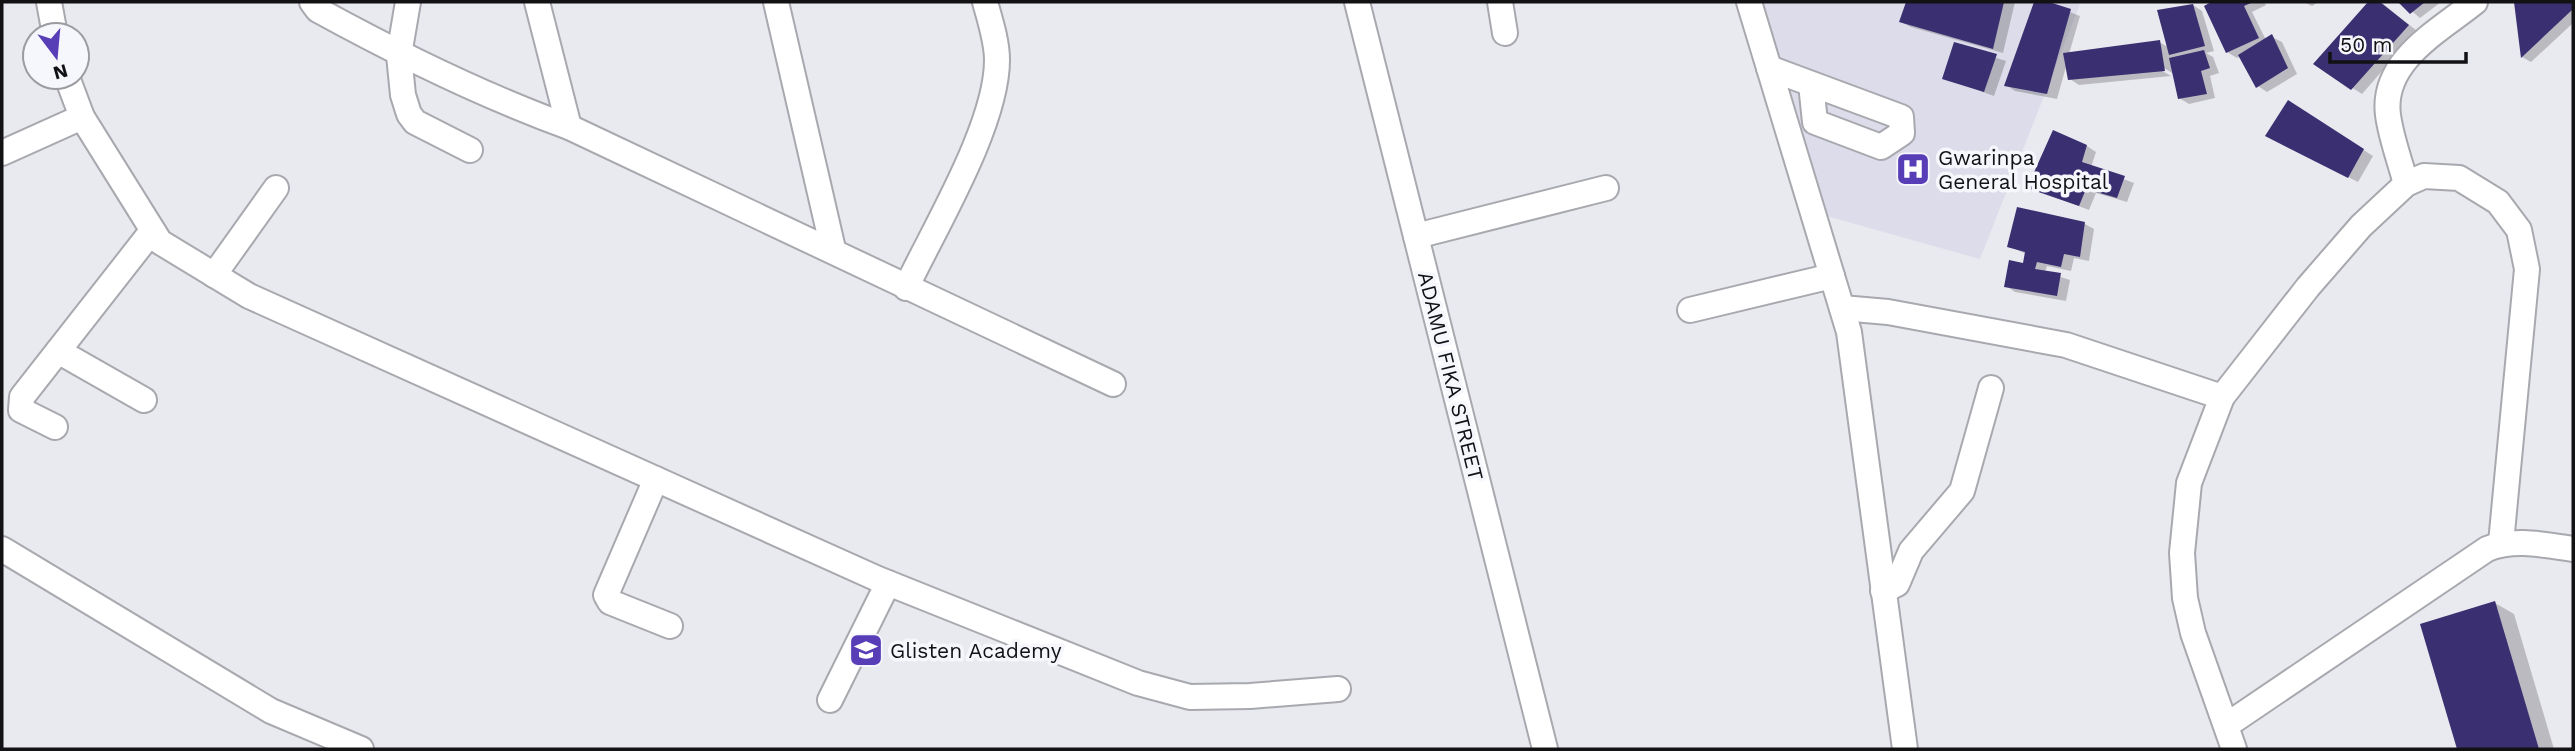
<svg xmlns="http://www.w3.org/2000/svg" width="2575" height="751" viewBox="0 0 2575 751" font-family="'Work Sans',sans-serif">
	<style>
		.built { fill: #dcdcea }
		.shadow { fill: #0003 }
		.building { fill: #3a2f70 }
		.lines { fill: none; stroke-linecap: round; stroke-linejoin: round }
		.minor-casing { stroke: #a8a8af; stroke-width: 28 }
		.minor { stroke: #fff; stroke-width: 24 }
		.labels { text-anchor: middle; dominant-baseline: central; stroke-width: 7; stroke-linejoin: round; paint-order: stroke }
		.poi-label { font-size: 21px; fill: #121214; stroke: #f6f6fd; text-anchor: start }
		.street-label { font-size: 21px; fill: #121214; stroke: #f6f6fd }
	</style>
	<rect width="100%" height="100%" fill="#e9e9f0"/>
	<polygon class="built" points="1761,2 2073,2 2080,4 1980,259 1823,215"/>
	<g class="shadow">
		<polygon points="1908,2 2015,2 2003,53 1911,27 1901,22"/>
		<polygon points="2035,2 2044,2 2080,16 2069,54 2159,42 2168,47 2193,5 2202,11 2214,51 2206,53 2213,57 2219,73 2210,76 2215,98 2189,104 2179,98 2174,74 2159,65 2157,68 2171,76 2079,85 2070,79 2067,63 2057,99 2015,91 2006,85"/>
		<polygon points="2215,2 2264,2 2266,5 2252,12 2266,40 2272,37 2282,42 2297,74 2267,92 2258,86 2241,56 2237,58 2227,52 2206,7"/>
		<polygon points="2304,2 2318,2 2312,6"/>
		<polygon points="2370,2 2383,4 2417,31 2362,94 2315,64"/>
		<polygon points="2401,2 2441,2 2420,18"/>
		<polygon points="2516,2 2573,2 2573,23 2531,62 2522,57"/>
		<polygon points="1956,45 2006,61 1994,96 1944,78"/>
		<polygon points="2298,108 2373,156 2358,182 2277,141"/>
		<polygon points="2087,146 2096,152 2091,167 2134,183 2127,202 2096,193 2089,210 2029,187"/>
		<polygon points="2085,224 2094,229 2089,261 2074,258 2071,271 2047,266 2045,272 2070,280 2066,301 2015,292 2006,286 2025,265 2026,254 2009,246"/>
		<polygon points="2495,603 2514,614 2554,749 2459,749 2422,625"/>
	</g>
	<g class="building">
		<polygon points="1906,2 2004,2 1993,49 1899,22"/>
		<polygon points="2034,2 2049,2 2071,9 2047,94 2004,86"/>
		<polygon points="2211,2 2253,2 2244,6 2259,38 2226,53 2204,6"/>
		<polygon points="2368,2 2380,2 2409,25 2351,90 2313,64"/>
		<polygon points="2398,2 2425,2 2410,14"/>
		<polygon points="2514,2 2573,2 2573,9 2521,58"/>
		<polygon points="2193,4 2205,46 2169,55 2157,10"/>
		<polygon points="2272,34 2288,68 2256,88 2238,55"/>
		<polygon points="2160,40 2165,71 2068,80 2063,53"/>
		<polygon points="1954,42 1997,54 1984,92 1942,79"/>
		<polygon points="2204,50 2210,68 2201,71 2207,94 2178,99 2169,58"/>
		<polygon points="2288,100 2364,149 2348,178 2265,136"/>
		<polygon points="2053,130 2087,145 2082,162 2125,176 2117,198 2086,189 2079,206 2027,188"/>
		<polygon points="2017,207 2085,222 2080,257 2064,254 2061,267 2037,262 2035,269 2061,273 2057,296 2004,287 2009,260 2023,263 2025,252 2007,247"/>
		<polygon points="2495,601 2539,749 2457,749 2420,624"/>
	</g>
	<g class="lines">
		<g class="minor-casing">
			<g id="minor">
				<polyline points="49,2 55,35"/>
				<path d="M312,2l6,8c82,45 163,85 251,117l544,257"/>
				<polyline points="408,2 399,55 403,95 409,114 415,122 470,150"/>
				<polyline points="537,2 569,127"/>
				<polyline points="776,2 833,249"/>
				<polyline points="1357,2 1545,749"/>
				<polyline points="1500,2 1505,33"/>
				<polyline points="1749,2 1849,332 1905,749"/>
				<polyline points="1769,68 1901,117 1902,133 1881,147 1815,122 1811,84"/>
				<polyline points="67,77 82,117 160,242 249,296 878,579 1138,683 1190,697 1250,696 1338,689"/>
				<polyline points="2,153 82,117"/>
				<path d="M2406,184c-6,-23 -15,-46 -18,-69 -7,-54 51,-84 87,-113"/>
				<polyline points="1416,236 1606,188"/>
				<polyline points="214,275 276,188"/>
				<path d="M906,288c29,-61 91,-163 91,-228 0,-19 -7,-40 -12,-58"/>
				<polyline points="1842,308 1888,312 2066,345 2222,397"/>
				<polyline points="1690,310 1832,276"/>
				<polyline points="58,351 144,400"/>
				<polyline points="55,427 21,410 22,397 152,231"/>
				<polyline points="656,479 606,595 610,602 670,626"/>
				<polyline points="2,549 271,711 361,749"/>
				<polyline points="1883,591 1897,584 1911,551 1962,491 1991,388"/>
				<polyline points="830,700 888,583"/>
				<path d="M2227,725l260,-176c28,-11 57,-4 86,0"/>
				<polyline points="2234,749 2193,633 2185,598 2182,553 2189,483 2222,397 2308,287 2361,226 2406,184 2424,176 2459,178 2498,202 2519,230 2527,269 2501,543"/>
			</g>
		</g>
		<use href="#minor" class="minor"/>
	</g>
	<defs>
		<g id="hospital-square" transform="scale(1.75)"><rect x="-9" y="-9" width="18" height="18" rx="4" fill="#583eb6" stroke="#f6f6fd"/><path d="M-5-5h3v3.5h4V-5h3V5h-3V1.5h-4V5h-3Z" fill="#fff"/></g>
		<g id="school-square" transform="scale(1.75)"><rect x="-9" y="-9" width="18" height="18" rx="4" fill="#583eb6" stroke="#f6f6fd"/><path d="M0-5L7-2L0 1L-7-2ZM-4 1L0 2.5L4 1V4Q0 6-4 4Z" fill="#fff"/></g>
	</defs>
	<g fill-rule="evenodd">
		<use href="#hospital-square" x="1913" y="169"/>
		<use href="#school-square" x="866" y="650"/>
	</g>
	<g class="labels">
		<g class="poi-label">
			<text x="1938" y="157">Gwarinpa<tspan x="1938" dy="24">General Hospital</tspan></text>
			<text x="890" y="650">Glisten Academy</text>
		</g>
		<g class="street-label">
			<text transform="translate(1451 376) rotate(76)">ADAMU FIKA STREET</text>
		</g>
	</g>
	<rect width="2575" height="751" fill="none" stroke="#121214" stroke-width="7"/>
	<g transform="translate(56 56) rotate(164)"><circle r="33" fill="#f6f6fd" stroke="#9b9ba0" stroke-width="2"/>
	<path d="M0-5L12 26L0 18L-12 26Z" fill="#583eb6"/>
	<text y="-10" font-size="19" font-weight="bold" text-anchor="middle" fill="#121214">N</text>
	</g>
	<path d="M2330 52v10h136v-10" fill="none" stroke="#121214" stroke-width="3.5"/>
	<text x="2340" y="52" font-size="21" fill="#121214" stroke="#f6f6fd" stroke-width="5" paint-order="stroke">50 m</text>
</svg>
